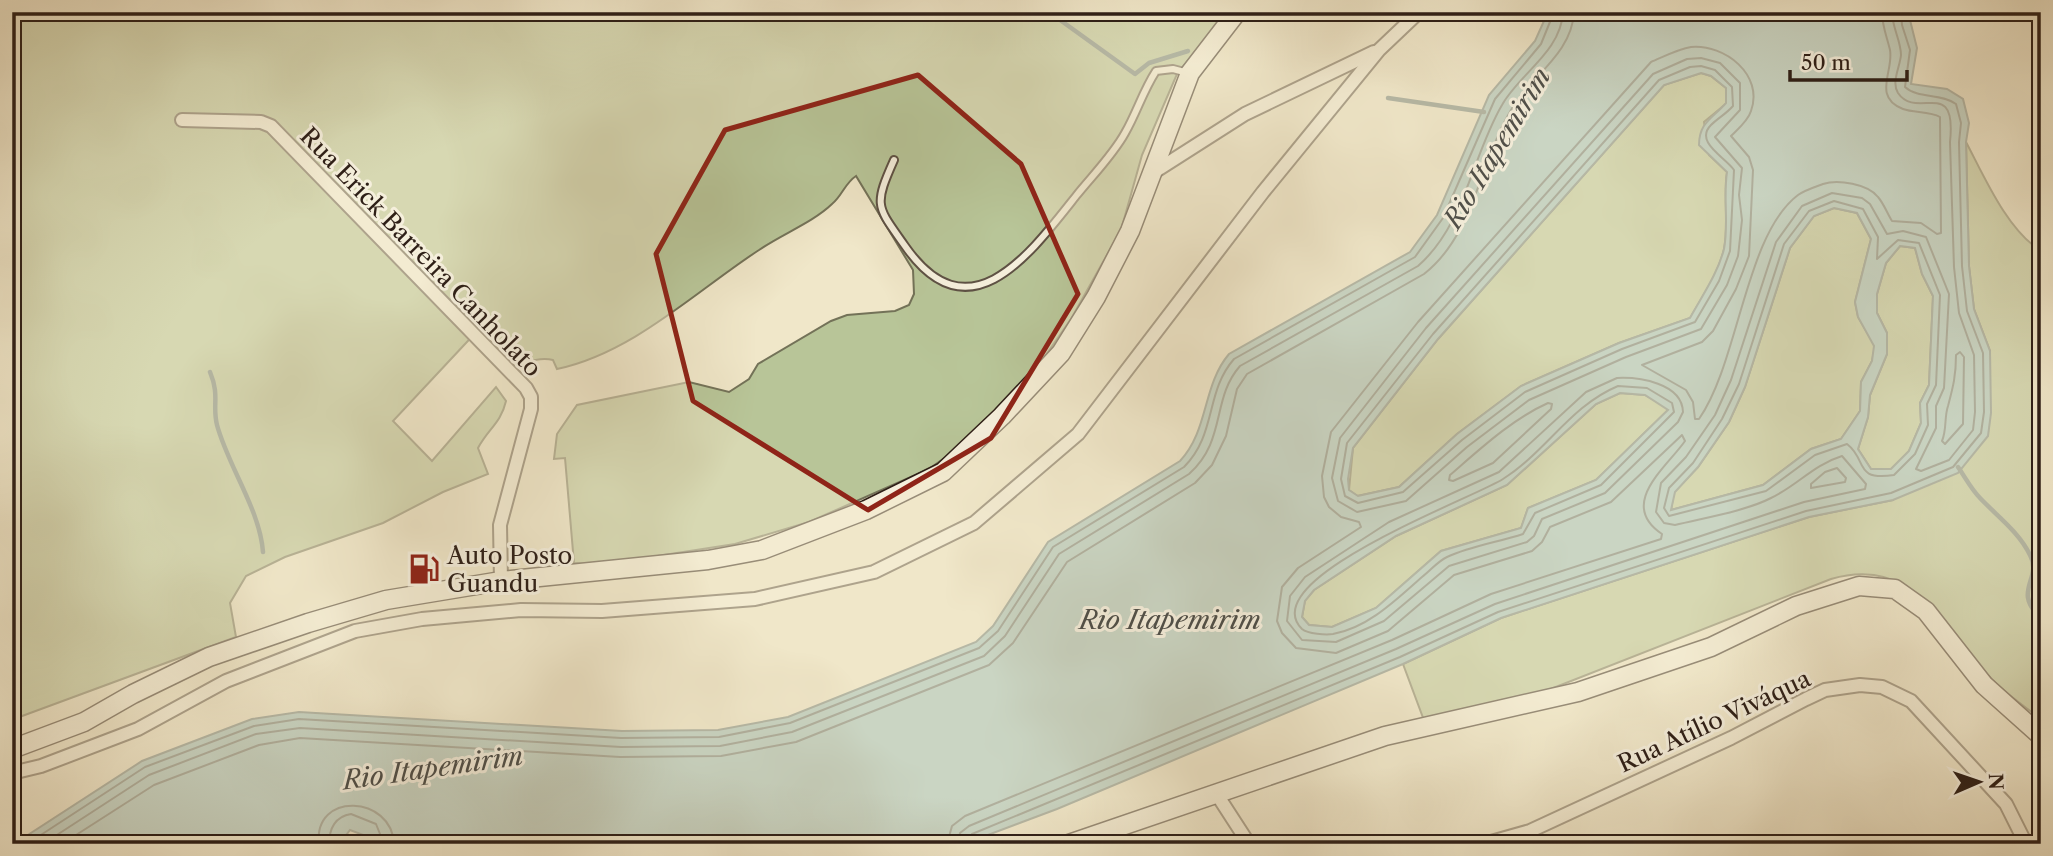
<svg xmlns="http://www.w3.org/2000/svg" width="2053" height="856" viewBox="0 0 2053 856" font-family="'Libre Caslon Text',serif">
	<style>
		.green { fill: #b8c598; stroke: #737258; stroke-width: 2 }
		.water { fill: #9cbebd; stroke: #707e7b; stroke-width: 2; fill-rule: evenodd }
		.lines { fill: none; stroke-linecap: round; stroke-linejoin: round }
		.shore { stroke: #656e6a; stroke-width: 2 }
		.stream { stroke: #707e7b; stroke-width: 4.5 }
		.lane-casing { stroke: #5e5144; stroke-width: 10 }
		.street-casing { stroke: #5e5144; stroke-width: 16 }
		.secondary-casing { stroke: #2e1f17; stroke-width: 21 }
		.lane { stroke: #f5efdc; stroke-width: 6 }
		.street { stroke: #f5efdc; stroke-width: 12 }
		.secondary { stroke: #f5efdc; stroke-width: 18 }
		.marked { fill: none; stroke: #8f2418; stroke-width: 5; stroke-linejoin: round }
		.labels { text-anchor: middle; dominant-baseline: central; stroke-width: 6; stroke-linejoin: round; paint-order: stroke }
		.street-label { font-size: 24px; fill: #2e1f17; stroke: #f5efdc }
		.poi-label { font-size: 24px; fill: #2e1f17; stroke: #f5efdc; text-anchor: start }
		.water-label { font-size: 26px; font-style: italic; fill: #4f4f49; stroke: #f5efdc }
	</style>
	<rect width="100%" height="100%" fill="#f0e7c9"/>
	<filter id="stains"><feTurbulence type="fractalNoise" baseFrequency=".00286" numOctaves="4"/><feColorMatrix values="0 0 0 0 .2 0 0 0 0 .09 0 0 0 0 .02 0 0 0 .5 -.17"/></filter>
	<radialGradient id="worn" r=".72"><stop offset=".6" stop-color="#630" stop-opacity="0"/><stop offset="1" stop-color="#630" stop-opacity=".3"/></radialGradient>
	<g class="green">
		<path d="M19,12h1208l-50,62 -35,81 -21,75 -50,89 -30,43 -35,38 -56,54 -21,15 -120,53 -74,22 -136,21 -25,-2 -9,-105 -11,1 3,-25 20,-29 112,-23 40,10 20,-13 9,-15 73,-43 16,-6 48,-4 14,-6 5,-11 -1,-24 -57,-94c-11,7 -14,20 -24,28 -20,19 -50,30 -73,46 -63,41 -126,103 -202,119l-4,-9c-12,-3 -17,1 -28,1 -18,0 -29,-23 -38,-35l-7,2 -87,93 39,40 64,-74 10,14c-5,22 -18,28 -28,47l10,26 -45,18 -60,31 -98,34 -39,19 -16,27 6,34 -222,82 -2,-696z"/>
		<path d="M1701,73l10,3 15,12 1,15 -23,19 5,33 18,17c-4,26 2,51 -3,77 -6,25 -22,48 -34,69l-71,25 -98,43 -64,48 -58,53 -42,9 -8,-6 4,-42 85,-109 226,-254z"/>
		<path d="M1966,142c18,34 41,88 75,109v468c-20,-15 -41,-30 -58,-49 -45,-49 -71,-114 -152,-91l-288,113 -118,31 -22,-59 98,-46 308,-101 84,-17 97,-149 -16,-42 -5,-43z"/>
		<polygon points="1834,208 1857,213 1871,239 1855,302 1858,317 1875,346 1872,361 1861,382 1860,411 1841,439 1811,449 1763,485 1671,510 1674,492 1698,467 1729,422 1745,387 1790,248 1814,216"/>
		<polygon points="1900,246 1915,248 1922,274 1933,296 1929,385 1920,403 1921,423 1909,451 1891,469 1871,469 1858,449 1868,417 1870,395 1887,354 1887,333 1877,313 1877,294 1886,263"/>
		<polygon points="1620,393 1645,395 1669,409 1596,480 1528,508 1521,528 1441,551 1376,608 1332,627 1309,625 1302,617 1305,600 1314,590 1396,536 1507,485 1596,404"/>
	</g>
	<path class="water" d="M1548,12h360l9,36 -6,36 36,5 16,10 6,24 -3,19 3,124 5,43 16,42 1,62 -3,23 -30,37 -65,27 -84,17 -308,101 -98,46 -346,145 -93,35h-595l-3,-8 -16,-6 -6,8 8,6h-338l128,-83 110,-42 47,-7 323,19 96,-1 70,-13 188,-75 17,-16 55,-84 132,-81c29,-31 22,-75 49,-107l181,-102 27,-37 52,-120 46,-54zM1701,73l10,3 15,12v15c-13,15 -27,19 -27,42l28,27c-4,26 2,51 -3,77 -6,24 -22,47 -34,69l-71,25 -98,43 -64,48 -58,53 -41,9 -9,-6 -1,-11 5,-31 85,-109 226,-254zM1834,208l23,5 14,26 -16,63 3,15 16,29 -2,15 -11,21 -1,29 -19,28 -30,10 -48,36 -92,25 4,-18 23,-25 31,-45 16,-35 45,-139 24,-32zM1900,246l15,2 7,26 11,22 -4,89 -9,18 1,20 -12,28 -18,18h-20l-13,-20 10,-32 2,-22 17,-41v-21l-10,-20v-19l9,-31zM1620,393l25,2 23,15 -72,70 -68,28 -7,20 -80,23 -65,57 -44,19 -23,-2 -7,-8 3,-16 9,-11 82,-54 111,-51 89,-81z"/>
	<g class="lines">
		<g class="shore">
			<polygon points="1701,58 1720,63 1740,83 1740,110 1715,137 1742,168 1739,195 1742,220 1738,256 1727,285 1701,329 1626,357 1529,400 1467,447 1406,501 1357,512 1338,501 1332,478 1340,438 1426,328 1653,74 1687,59"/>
			<path d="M1701,66l14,4 17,17 1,19c-7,8 -15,12 -22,19 -17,17 14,32 23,45l-4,81 -11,30 -24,41 -73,27 -97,43 -63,48 -59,52 -45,11 -13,-7 -4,-17 6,-36 86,-109 226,-254 31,-13z"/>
			<path d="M1834,201l29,8 15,28 -1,22 21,-19 21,3 21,52 -4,90 -9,19 1,21 -13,29 -21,21c-41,6 -26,-15 -47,-31l-32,11 -49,36 -97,25 -5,-8 5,-20 24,-25 29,-44 17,-35 45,-140 25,-33z"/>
			<path d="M1960,352l4,5 -1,67 -18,20 -3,-3c5,-12 2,-23 6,-35 5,-19 8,-30 8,-51z"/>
			<path d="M1617,378c22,-1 65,5 66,34l-5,10 -73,71 -63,26 -8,17 -7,6 -78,24 -65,55 -48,21 -34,-2 -15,-19 3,-25 15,-19 84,-55 110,-50 87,-80z"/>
			<path d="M1618,386l29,2 25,15 2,9 -73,73 -66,28 -12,21c-24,8 -52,12 -76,23 -9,4 -17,14 -25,20 -25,22 -54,51 -89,57 -7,1 -25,0 -31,-5 -50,-50 174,-132 201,-150 43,-27 67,-73 115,-93z"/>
			<path d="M1548,403l4,1 -1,5 -58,54 -40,18 -4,-1 1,-5c29,-25 62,-56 98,-72z"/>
			<polygon points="1837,468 1846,478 1845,482 1811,488 1811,484 1825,472"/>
			<path d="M27,844l118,-77 109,-41 45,-7 322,19 98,-1 71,-14 189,-75 19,-17 55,-84 131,-80c33,-33 21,-75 50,-108l181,-102 28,-39 52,-119 46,-55 13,-32"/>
			<path d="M43,844l106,-69 107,-41 44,-6 321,19 99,-1 72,-14 192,-76 21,-20 54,-82 130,-80c38,-34 22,-75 51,-108l178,-100c47,-41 54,-110 84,-161 17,-31 59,-53 61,-93"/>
			<path d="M62,844l92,-59 105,-40 41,-7 320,19 101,-1 75,-14 193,-77 24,-22 54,-81 128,-79 17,-18 14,-29 11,-47 10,-15 177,-100c50,-39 56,-112 87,-164 19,-33 61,-56 63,-98"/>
			<path d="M319,844c-6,-53 73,-49 75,0"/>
			<path d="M330,844c-2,-15 6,-28 21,-30l25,10 8,20"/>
			<path d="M947,844l5,-18 13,-10 427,-176 99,-46 170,-55 1,-5c-45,-30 5,-67 23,-93l-3,-6 -71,67 -61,25 -8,15 -10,9 -78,24 -66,56 -52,22 -40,-5 -14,-15 -5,-12 5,-34 16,-19 63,-41 -2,-5 -18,-5 -12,-10 -5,-10 -2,-21 9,-44 87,-110 233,-260c12,-5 27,-13 40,-15 34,-3 73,28 60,64 -3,10 -13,18 -20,25l18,21 4,13 -4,86 -13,33 -23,42 -11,11 -60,23 44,25 7,12 2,17h4c40,-57 46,-184 99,-224 7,-5 17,-8 25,-11 15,-5 45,0 55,13 6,7 9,16 14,24l29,2 16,11 4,-1 -1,-116c-10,-6 -26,-4 -37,-8 -31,-12 -9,-38 -13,-59 -3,-13 -8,-24 -8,-38"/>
			<path d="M958,844l2,-11 9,-7 427,-177 99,-45 309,-102 61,-13 1,-5 -24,-28c-29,9 -44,29 -71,42 -25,13 -68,20 -96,27l-11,-2 -8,-11 5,-29 25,-26 29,-42 16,-35 45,-138 26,-36 30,-13 30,5 8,6 17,30 16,-3 23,6 23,57 -5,94 -8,18v22l-20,41 5,2 28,-11 24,-30 2,-18 -1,-57 -15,-42 -5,-46 -4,-125c7,-67 -33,-21 -52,-49 -7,-11 2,-26 3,-38 0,-14 -9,-28 -9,-43"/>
			<path d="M967,844l5,-10 428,-177 98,-45 308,-101 85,-18 62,-26 28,-34 3,-21 -1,-59 -16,-42 -5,-45 -3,-124 2,-19 -5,-19c-15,-11 -38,-5 -51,-17l5,-37 -8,-25 -1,-13"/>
		</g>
		<g class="stream">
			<polyline points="1049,12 1135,74 1149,63 1188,51"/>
			<polyline points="1388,98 1484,112"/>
			<path d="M210,372c10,24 2,33 7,53 11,41 43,85 46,127"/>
			<path d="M1958,467c7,10 13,22 22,31 17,18 39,34 50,57 13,24 -19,36 11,63"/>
		</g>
		<g class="lane-casing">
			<path id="lane" d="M894,160c-21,47 -17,46 11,86 64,92 125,8 171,-50 16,-20 37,-41 49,-63 12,-21 18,-42 31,-62l17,-2 15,4"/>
		</g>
		<g class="street-casing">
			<g id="street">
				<polyline points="182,120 261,122 271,126 526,388 531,397 531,409 500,525 501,581"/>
				<polyline points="1151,174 1245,114 1374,52"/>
				<polyline points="12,773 41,766 138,729 226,681 355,631 422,619 521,610 602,611 755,599 874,572 974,523 1078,434 1263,192 1379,50 1419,12"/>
				<polyline points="1216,793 1249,844"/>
				<polyline points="1484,844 1530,831 1731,738 1806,699 1825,690 1860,685 1882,687 1911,701 2006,804 2026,844"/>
			</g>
		</g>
		<g class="secondary-casing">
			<g id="secondary">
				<polyline points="12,749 84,722 133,694 209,657 308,623 386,600 501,581 708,560 762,550 866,510 943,472 1002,416 1061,353 1096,297 1130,231 1190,73 1237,12"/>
				<polyline points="1069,844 1385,736 1578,692 1711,647 1796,606 1859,586 1895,589 1926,611 1984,685 2041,736"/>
			</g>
		</g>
		<use href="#lane" class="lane"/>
		<use href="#street" class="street"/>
		<use href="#secondary" class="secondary"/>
	</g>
	<path d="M0 0H2053V856H0ZM918,75l103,89 57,130 -87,144 -123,72 -175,-109 -37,-147 69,-124z" fill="#f0e7c9" fill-opacity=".55" fill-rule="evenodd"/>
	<path class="marked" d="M918,75l103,89 57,130 -87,144 -123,72 -175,-109 -37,-147 69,-124z"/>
	<defs>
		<g id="fuel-bare" transform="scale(2.415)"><path d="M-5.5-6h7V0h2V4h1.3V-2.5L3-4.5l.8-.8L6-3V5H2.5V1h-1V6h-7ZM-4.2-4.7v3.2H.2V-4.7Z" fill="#8f2418" stroke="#f5efdc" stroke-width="2.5" paint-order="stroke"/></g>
	</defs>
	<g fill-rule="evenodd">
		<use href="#fuel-bare" x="424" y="569"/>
	</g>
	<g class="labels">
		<g class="street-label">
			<text transform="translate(421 252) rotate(46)">Rua Erick Barreira Canholato</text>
			<text transform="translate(1714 721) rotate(-25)">Rua Atílio Viváqua</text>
		</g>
		<g class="poi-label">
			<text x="447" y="555">Auto Posto<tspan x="447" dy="28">Guandu</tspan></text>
		</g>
		<g class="water-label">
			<text transform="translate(1497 148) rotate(-59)">Rio Itapemirim</text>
			<text x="1170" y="620">Rio Itapemirim</text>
			<text transform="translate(433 768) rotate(-8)">Rio Itapemirim</text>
		</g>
	</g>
	<rect width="2053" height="856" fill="none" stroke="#f0e7c9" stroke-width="42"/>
	<rect x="14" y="14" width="2025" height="828" fill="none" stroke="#2e1f17" stroke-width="3.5"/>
	<rect x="21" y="21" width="2011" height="814" fill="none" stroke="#2e1f17" stroke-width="2"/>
	<g transform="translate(1979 782) rotate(88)" stroke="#f5efdc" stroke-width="5" paint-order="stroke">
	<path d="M0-5L12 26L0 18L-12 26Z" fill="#2e1f17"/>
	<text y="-10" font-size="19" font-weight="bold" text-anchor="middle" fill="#2e1f17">N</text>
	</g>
	<path d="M1790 70v10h117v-10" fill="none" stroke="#2e1f17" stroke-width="3.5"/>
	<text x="1801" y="70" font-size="21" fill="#2e1f17" stroke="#f5efdc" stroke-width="5" paint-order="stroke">50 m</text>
	<rect width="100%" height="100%" filter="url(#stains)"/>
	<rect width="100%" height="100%" fill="url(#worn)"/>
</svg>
